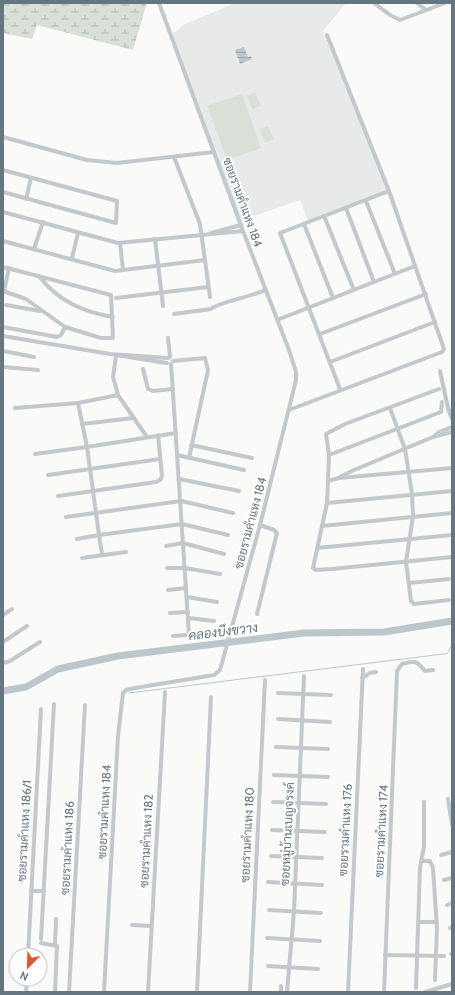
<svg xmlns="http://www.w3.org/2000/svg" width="455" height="995" viewBox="0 0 455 995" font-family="Cabin,Sarabun,sans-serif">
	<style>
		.built { fill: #e8e9e9 }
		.wetland { fill: url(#wetland-marsh) }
		.pitch { fill: #dadfd7 }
		.water { fill: url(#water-rules) }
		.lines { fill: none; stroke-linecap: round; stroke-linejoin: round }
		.stream { stroke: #bbc7cb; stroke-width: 1 }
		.canal { stroke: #bbc7cb; stroke-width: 4 }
		.river { stroke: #bbc7cb; stroke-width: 7 }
		.street { stroke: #c3c8cc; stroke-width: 4 }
		.labels { text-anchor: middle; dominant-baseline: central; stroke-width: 4; stroke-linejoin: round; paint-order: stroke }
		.street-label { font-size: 12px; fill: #657683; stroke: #fff }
		.water-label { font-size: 13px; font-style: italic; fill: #60757c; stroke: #fff }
	</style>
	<defs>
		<pattern id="wetland-marsh" width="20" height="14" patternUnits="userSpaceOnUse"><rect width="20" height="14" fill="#dadfd7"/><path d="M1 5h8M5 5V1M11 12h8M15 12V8" fill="none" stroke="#b4b9b4"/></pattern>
		<pattern id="water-rules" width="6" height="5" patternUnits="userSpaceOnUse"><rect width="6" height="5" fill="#bbc7cb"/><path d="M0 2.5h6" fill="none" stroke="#9ca6aa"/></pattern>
	</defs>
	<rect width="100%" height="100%" fill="#fafaf8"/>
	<polygon class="built" points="235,3 346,3 323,31 388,190 308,221 300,200 240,221 171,36 183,25"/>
	<polygon class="wetland" points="3,3 147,3 133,50 37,25 32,39 3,33"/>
	<g class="pitch">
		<polygon points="255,92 261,106 252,109 247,96"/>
		<polygon points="242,94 261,148 227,160 207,106"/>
		<polygon points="268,126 274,139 265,143 260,129"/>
	</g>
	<polygon class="water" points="244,47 248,57 251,56 252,59 240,64 235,50"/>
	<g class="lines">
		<polyline class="stream" points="129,693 443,654 447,654 452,645"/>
		<polyline class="canal" points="440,371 448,408 452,419"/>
		<polyline class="river" points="3,691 26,687 58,669 118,656 304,633 384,632 452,621"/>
		<g class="street">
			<polyline points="374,3 390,15 400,20 445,3"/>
			<polyline points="417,3 426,10"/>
			<polyline points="3,137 87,160 117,163 214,152"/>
			<polyline points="174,157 200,224 210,297"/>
			<polyline points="3,170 117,201 116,223 3,192"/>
			<polyline points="26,199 31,178"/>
			<polyline points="366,201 395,274"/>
			<polyline points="346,208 374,282"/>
			<polyline points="3,212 118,243 243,231"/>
			<polyline points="324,216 354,290"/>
			<polyline points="304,224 333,298"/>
			<polyline points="211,233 241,225"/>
			<polyline points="155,239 163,306"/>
			<polyline points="3,241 115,271 205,260"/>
			<polyline points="120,243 123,270"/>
			<polyline points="34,249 43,222"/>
			<polyline points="72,258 78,233"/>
			<polyline points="3,267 111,295 113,338 101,338 65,327 26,299 3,291"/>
			<path d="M39,276c19,25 44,36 74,41"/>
			<polyline points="4,291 9,268"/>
			<polyline points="116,298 208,287"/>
			<polyline points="6,305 40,311"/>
			<path d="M174,314l37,-5c5,-6 43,-13 54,-19"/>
			<polyline points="277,320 415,266"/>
			<polyline points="3,327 57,337 61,335 65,327"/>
			<polyline points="320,334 426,294"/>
			<polyline points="3,336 110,354 168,358"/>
			<polyline points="168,338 170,357"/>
			<polyline points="3,351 34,357"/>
			<polyline points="116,355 167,363"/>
			<polyline points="116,356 113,377 118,395 147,437"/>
			<polyline points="173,361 205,358 208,370 189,458"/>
			<polyline points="330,362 435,322"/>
			<polyline points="171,364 189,635 173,636"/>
			<polyline points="3,367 38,370"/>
			<polyline points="143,369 148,389 153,391 173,389"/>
			<polyline points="340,389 280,233 389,191"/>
			<polyline points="439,389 345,424 326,434 329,455 327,503 313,568 316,570 332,569 452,557"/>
			<polyline points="78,403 87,447 176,433"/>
			<polyline points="15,408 78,403 118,395"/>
			<polyline points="390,408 405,449 412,494 413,516 406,562 411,601 414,604 449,600"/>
			<polyline points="289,410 442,352 444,349 389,191 327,35"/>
			<polyline points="82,424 133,418"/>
			<polyline points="433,437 439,432 452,427"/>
			<polyline points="191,445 252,458"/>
			<polyline points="35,454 87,447 99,535 77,539"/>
			<polyline points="177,455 244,470"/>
			<polyline points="329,455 441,412 442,402"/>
			<polyline points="48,475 160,459"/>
			<polyline points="340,477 354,470 433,437 452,432"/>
			<polyline points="179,479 239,491"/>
			<polyline points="328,481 339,478 452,468"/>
			<polyline points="58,496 156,482 160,480 162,476 158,435"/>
			<polyline points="327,503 452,491"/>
			<polyline points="66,517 181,501 233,513"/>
			<polyline points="322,526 452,513"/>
			<polyline points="166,546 183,543 224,554"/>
			<polyline points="317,548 452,535"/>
			<polyline points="102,554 99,535 182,524 228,535"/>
			<polyline points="82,558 126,552"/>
			<polyline points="167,568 185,568 220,574"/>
			<polyline points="409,583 449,579"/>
			<polyline points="168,590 186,588"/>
			<polyline points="187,597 217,602"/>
			<polyline points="170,613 188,612"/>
			<polyline points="257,614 277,533 274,530 260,525"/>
			<polyline points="3,615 12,609"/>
			<polyline points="189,618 214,621"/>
			<polyline points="3,642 27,626"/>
			<polyline points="3,663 10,661 40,642"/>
			<polyline points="362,678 370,673 376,672"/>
			<polyline points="278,693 331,695"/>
			<polyline points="278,719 330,722"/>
			<polyline points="276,747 328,749"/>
			<polyline points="274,775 328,777"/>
			<polyline points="448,799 452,825"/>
			<polyline points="273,802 326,804"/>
			<polyline points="272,830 325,832"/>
			<polyline points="441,855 452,852"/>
			<polyline points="271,856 322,858"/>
			<polyline points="422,861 430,861 433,868 437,928 435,980"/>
			<polyline points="444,880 452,878"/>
			<polyline points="268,882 322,885"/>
			<polyline points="31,891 44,891"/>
			<polyline points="447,905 452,903"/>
			<polyline points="269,910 321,913"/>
			<polyline points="419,922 436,922"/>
			<polyline points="132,925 151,926"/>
			<polyline points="450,928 452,927"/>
			<polyline points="267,938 320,941"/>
			<polyline points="41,939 54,704"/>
			<polyline points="41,943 57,946 55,992"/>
			<polyline points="55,944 56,919"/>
			<polyline points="451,954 452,954"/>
			<polyline points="28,955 41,709"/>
			<polyline points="385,955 444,956"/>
			<polyline points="268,966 318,969"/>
			<polyline points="281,986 281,992"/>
			<polyline points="416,988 420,867 424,847 424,802"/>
			<polyline points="26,992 27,979"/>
			<polyline points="69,992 85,705"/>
			<polyline points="104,992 118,736 123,693 126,690 135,688 214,675 220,670 260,525 296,380 296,372 289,350 243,231 159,3"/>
			<polyline points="148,992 165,692"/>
			<polyline points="197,992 211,697"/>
			<polyline points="250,992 265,680"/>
			<polyline points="287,992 294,911 304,676"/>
			<polyline points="348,992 363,669"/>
			<path d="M384,992l13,-321 5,-7c13,-4 15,-3 23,7l8,-1"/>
			<polyline points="425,992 452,984"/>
		</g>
	</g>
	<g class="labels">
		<g class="street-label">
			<text transform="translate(243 202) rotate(70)">ซอยรามคำแหง 184</text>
			<text transform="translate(250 523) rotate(-75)">ซอยรามคำแหง 184</text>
			<text transform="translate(104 812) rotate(-87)">ซอยรามคำแหง 184</text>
			<text transform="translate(345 830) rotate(-87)">ซอยรามคำแหง 176</text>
			<text transform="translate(24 831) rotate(-87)">ซอยรามคำแหง 186/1</text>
			<text transform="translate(381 831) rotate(-87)">ซอยรามคำแหง 174</text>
			<text transform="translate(287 834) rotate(-87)">ซอยหมู่บ้านเบญจรงค์</text>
			<text transform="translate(247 835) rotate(-87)">ซอยรามคำแหง 180</text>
			<text transform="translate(146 841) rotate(-87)">ซอยรามคำแหง 182</text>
			<text transform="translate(67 848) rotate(-87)">ซอยรามคำแหง 186</text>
		</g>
		<g class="water-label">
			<text transform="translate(223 631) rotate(-7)">คลองบึงขวาง</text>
		</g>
	</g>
	<rect width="455" height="995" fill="none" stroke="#657683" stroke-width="8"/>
	<g transform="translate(28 967) rotate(203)"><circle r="19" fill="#ffffff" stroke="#c1c8cd"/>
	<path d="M0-3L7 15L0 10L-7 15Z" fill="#e4572e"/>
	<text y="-6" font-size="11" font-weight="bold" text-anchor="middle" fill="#657683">N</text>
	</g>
</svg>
